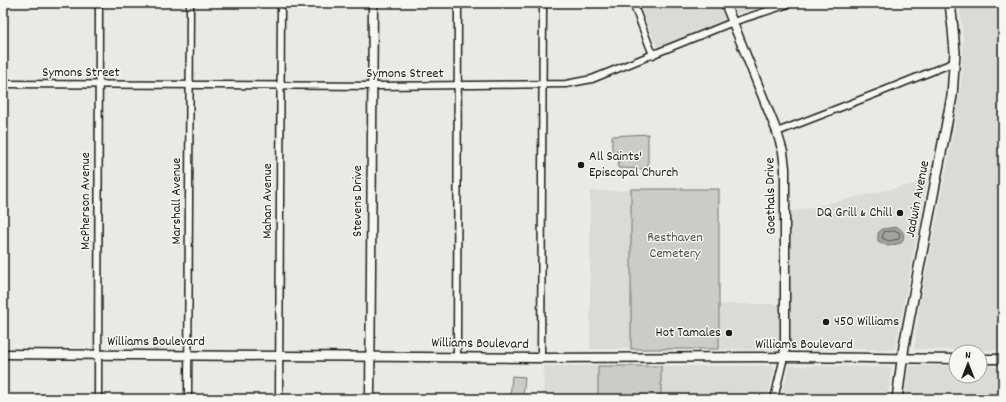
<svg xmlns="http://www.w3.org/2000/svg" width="1006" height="402" viewBox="0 0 1006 402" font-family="Dekko,sans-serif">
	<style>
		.built { fill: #dadad6 }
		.green { fill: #cbcbc7; stroke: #747472 }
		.water { fill: #a3a3a1; stroke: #6d6d6c }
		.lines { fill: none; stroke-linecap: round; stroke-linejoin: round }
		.shore { stroke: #525251; stroke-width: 1 }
		.street-casing { stroke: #1c1c1c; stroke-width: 9 }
		.secondary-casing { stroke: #1c1c1c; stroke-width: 11 }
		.primary-casing { stroke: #1c1c1c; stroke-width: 12 }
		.street { stroke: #f6f6f2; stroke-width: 6 }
		.secondary { stroke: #f6f6f2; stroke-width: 8 }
		.primary { stroke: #f6f6f2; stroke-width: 9 }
		.poi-dot { fill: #1c1c1c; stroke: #f6f6f2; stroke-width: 1.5 }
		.labels { text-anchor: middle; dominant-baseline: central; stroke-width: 3; stroke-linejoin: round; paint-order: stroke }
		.street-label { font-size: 14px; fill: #1c1c1c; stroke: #f6f6f2 }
		.poi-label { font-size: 14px; fill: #1c1c1c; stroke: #f6f6f2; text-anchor: start }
		.park-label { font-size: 14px; fill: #51514f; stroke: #f6f6f2 }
	</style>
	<rect width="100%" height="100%" fill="#e9e9e5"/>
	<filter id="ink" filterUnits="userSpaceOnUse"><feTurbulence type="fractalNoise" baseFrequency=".025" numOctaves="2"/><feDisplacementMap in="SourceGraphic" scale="8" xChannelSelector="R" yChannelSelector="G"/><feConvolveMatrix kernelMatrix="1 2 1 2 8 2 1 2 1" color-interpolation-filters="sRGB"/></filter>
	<g filter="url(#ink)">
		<g class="built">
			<polygon points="639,3 719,3 726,21 658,49"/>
			<polygon points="732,3 773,3 773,5 767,5 736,14"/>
			<polygon points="959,3 1003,3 1003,350 914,349 919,308 948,162 962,77 963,38"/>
			<polygon points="927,181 895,349 790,349 791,212"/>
			<polygon points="631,189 631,349 590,349 590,191 622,191"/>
			<polygon points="719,304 780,304 779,350 719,349"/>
			<polygon points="544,366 598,366 598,399 543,399"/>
			<polygon points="661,366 775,366 767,399 661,399"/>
			<polygon points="789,366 891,367 888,399 781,399"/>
			<polygon points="910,366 956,366 956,376 980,376 980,366 1003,367 1003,399 905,399 907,377"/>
		</g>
		<g class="green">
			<polygon points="648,134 648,169 618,168 619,152 612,151 612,136"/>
			<rect x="631" y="189" width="88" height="160"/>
			<rect x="598" y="366" width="63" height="33"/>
			<polygon points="512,376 525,377 523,399 510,397"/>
		</g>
		<path class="water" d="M897,227c7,3 9,10 4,16l-13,3 -10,-5v-8l4,-4z"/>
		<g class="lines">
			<polygon class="shore" points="893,231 899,232 900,235 899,239 889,241 882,238 884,232"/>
			<g class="street-casing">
				<g id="street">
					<polyline points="633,3 653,55"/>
					<polyline points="3,84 379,86 566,84 592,79 733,22 792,3"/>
					<polyline points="777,132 883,91 955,62"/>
					<polyline points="457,357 458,3"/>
					<polyline points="541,358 543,3"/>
					<polyline points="98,399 99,3"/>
					<polyline points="188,399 190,3"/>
					<polyline points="279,399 281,3"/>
					<polyline points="774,399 784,357"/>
				</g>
			</g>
			<g class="secondary-casing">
				<g id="secondary">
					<polyline points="725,3 777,132 783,152 785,168 785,347 784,357"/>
					<polyline points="3,354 536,358 791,357 956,359"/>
					<polyline points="980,359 1003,359"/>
					<polyline points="370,399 373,3"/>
				</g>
			</g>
			<g class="primary-casing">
				<polyline id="primary" points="897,399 904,346 952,96 955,52 953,29 950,3"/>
			</g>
			<use href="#street" class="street"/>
			<use href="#secondary" class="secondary"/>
			<use href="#primary" class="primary"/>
		</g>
	</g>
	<g class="poi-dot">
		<circle cx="581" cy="165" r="4"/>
		<circle cx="900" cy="213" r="4"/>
		<circle cx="826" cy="322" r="4"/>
		<circle cx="729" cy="333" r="4"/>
	</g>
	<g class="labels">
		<g class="street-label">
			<text x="81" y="73">Symons Street</text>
			<text x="405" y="74">Symons Street</text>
			<text transform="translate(771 196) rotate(-91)">Goethals Drive</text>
			<text transform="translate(918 199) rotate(-79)">Jadwin Avenue</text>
			<text transform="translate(86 201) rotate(-90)">McPherson Avenue</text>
			<text transform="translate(177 201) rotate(-90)">Marshall Avenue</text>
			<text transform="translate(268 201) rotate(-90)">Mahan Avenue</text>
			<text transform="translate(358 201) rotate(-90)">Stevens Drive</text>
			<text x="156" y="342">Williams Boulevard</text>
			<text transform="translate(480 344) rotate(1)">Williams Boulevard</text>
			<text x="804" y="345">Williams Boulevard</text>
		</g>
		<g class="poi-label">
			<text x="589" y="157">All Saints'<tspan x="589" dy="16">Episcopal Church</tspan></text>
			<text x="892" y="213" text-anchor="end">DQ Grill &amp; Chill</text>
			<text x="834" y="322">450 Williams</text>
			<text x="721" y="333" text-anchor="end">Hot Tamales</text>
		</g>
		<g class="park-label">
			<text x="675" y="238">Resthaven<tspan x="675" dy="16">Cemetery</tspan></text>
		</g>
	</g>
	<rect width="1006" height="402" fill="none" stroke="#f6f6f2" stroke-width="16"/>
	<rect x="8" y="8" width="990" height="386" fill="none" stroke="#1c1c1c" stroke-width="1.5" filter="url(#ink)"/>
	<g transform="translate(968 364)"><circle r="19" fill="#f6f6f2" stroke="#9f9f9c"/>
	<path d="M0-3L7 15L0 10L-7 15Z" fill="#1c1c1c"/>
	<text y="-6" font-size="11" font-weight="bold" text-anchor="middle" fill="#1c1c1c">N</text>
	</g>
</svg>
